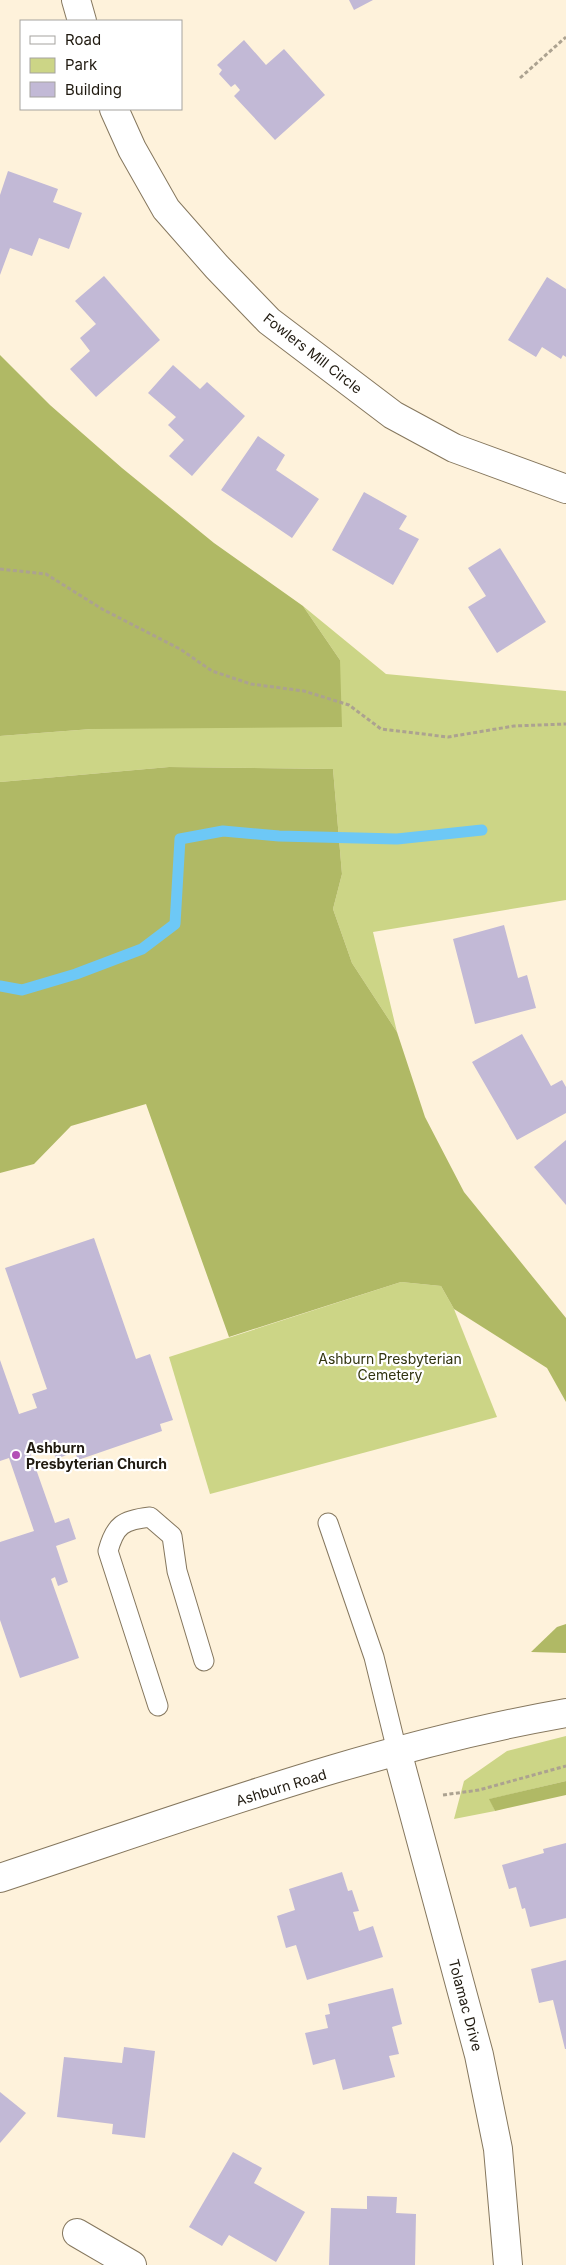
<svg xmlns="http://www.w3.org/2000/svg" width="566" height="2265" viewBox="0 0 566 2265" font-family="Inter,sans-serif">
	<style>
		.green { fill: #ccd586 }
		.forest { fill: #b0b965 }
		.lines { fill: none; stroke-linecap: round; stroke-linejoin: round }
		.stream { stroke: #6dc8f6; stroke-width: 11 }
		.building { fill: #c2b9d6 }
		.service-casing { stroke: #85775e; stroke-width: 21 }
		.minor-casing { stroke: #85775e; stroke-width: 30 }
		.secondary-casing { stroke: #85775e; stroke-width: 30 }
		.path { stroke: #aca290; stroke-width: 3; stroke-dasharray: 4 2.5; stroke-linecap: butt }
		.service { stroke: #fff; stroke-width: 19 }
		.minor { stroke: #fff; stroke-width: 28 }
		.secondary { stroke: #fff; stroke-width: 28 }
		.poi-dot { fill: #b350b6; stroke: #fff; stroke-width: 2 }
		.labels { text-anchor: middle; dominant-baseline: central; stroke-width: 4.5; stroke-linejoin: round; paint-order: stroke }
		.street-label { font-size: 14px; fill: #1f190f; stroke: #fff }
		.park-label { font-size: 14px; fill: #30330e; stroke: #fff }
		.poi-label { font-size: 14px; font-weight: bold; fill: #1f190f; stroke: #fff; text-anchor: start }
	</style>
	<rect width="100%" height="100%" fill="#fef2db"/>
	<g class="green">
		<polygon points="303,606 386,674 566,691 566,900 373,932 397,1032 352,963 333,909 342,874 333,769 169,767 0,782 0,736 92,729 340,660"/>
		<polygon points="401,1282 441,1286 454,1309 497,1417 210,1494 169,1357"/>
		<polygon points="566,1736 566,1781 490,1799 495,1811 454,1819 464,1781 507,1751"/>
	</g>
	<g class="forest">
		<polygon points="0,355 50,405 122,468 214,543 303,606 340,660 342,727 92,729 0,736"/>
		<polygon points="169,767 333,769 342,874 333,909 352,963 397,1032 425,1117 464,1192 566,1318 566,1402 547,1368 454,1309 441,1286 401,1282 229,1337 146,1104 71,1126 34,1164 0,1173 0,782"/>
		<polygon points="566,1624 566,1653 531,1652 557,1627"/>
		<polygon points="566,1781 566,1795 495,1811 489,1799"/>
	</g>
	<g class="lines">
		<polyline class="stream" points="0,986 22,990 76,974 142,949 175,924 180,839 223,831 279,836 397,839 482,830"/>
	</g>
	<g class="building">
		<polygon points="349,0 373,0 354,10"/>
		<polygon points="244,40 266,65 284,49 325,95 275,140 234,96 240,90 235,84 231,87 219,74 222,70 217,65"/>
		<polygon points="8,171 58,189 53,202 82,213 69,249 39,238 32,256 10,248 0,275 0,195"/>
		<polygon points="104,276 160,340 96,397 70,369 90,351 80,338 96,324 75,301"/>
		<polygon points="547,277 566,289 566,357 563,355 561,359 542,347 536,357 508,340"/>
		<polygon points="173,365 200,389 207,382 245,416 192,476 169,456 184,440 168,425 176,417 148,393"/>
		<polygon points="258,436 285,455 276,470 319,499 292,538 221,490"/>
		<polygon points="364,492 407,516 399,529 419,539 393,585 332,550"/>
		<polygon points="500,548 546,622 497,653 468,607 486,596 468,568"/>
		<polygon points="504,925 518,978 527,975 536,1008 475,1024 453,939"/>
		<polygon points="522,1034 551,1086 562,1080 566,1087 566,1113 517,1140 472,1062"/>
		<polygon points="566,1140 566,1205 534,1167"/>
		<polygon points="94,1238 136,1359 150,1354 173,1420 160,1424 162,1431 78,1460 75,1452 56,1459 51,1445 30,1452 55,1523 69,1518 76,1539 56,1546 68,1582 58,1586 55,1577 51,1579 79,1658 20,1678 0,1620 0,1542 34,1531 9,1458 0,1461 0,1360 19,1414 37,1408 32,1394 47,1389 5,1268"/>
		<polygon points="566,1843 566,1918 530,1927 525,1908 522,1909 516,1887 509,1889 502,1865 544,1853 543,1849"/>
		<polygon points="342,1872 348,1891 352,1890 359,1911 353,1912 359,1931 373,1926 383,1957 307,1980 296,1945 286,1948 277,1916 295,1910 289,1889"/>
		<polygon points="566,1960 566,2049 565,2049 553,2000 539,2003 531,1969"/>
		<polygon points="393,1988 402,2024 392,2027 399,2054 389,2056 395,2077 343,2090 335,2059 313,2065 305,2033 328,2028 325,2015 330,2014 328,2004"/>
		<polygon points="124,2047 155,2051 145,2138 112,2134 113,2124 57,2117 64,2057 122,2063"/>
		<polygon points="0,2092 26,2113 0,2143"/>
		<polygon points="233,2152 262,2168 254,2183 305,2212 276,2262 229,2235 222,2246 189,2227"/>
		<polygon points="367,2196 397,2197 396,2213 416,2214 415,2265 329,2265 331,2208 367,2209"/>
	</g>
	<g class="lines">
		<g class="service-casing">
			<g id="service">
				<polyline points="328,1523 374,1657 397,1751"/>
				<path d="M158,1706l-50,-155c7,-26 15,-31 42,-34l22,19 5,35 27,90"/>
			</g>
		</g>
		<g class="minor-casing">
			<g id="minor">
				<polyline points="76,0 82,21"/>
				<polyline points="114,109 132,149 166,209 217,267 269,321 393,415 454,448 566,489"/>
				<polyline points="397,1751 479,2055 498,2149 508,2265"/>
				<polyline points="77,2233 132,2265"/>
			</g>
		</g>
		<g class="secondary-casing">
			<path id="secondary" d="M0,1878c186,-61 372,-131 566,-165"/>
		</g>
		<g class="path">
			<polyline points="520,78 566,37"/>
			<polyline points="0,569 46,574 102,609 180,649 212,671 251,684 304,691 349,705 381,729 448,737 514,726 566,724"/>
			<polyline points="443,1795 479,1790 566,1766"/>
		</g>
		<use href="#service" class="service"/>
		<use href="#minor" class="minor"/>
		<use href="#secondary" class="secondary"/>
	</g>
	<circle class="poi-dot" cx="16" cy="1455" r="5"/>
	<g class="labels">
		<g class="street-label">
			<text transform="translate(313 353) rotate(38)">Fowlers Mill Circle</text>
			<text transform="translate(281 1787) rotate(-17)">Ashburn Road</text>
			<text transform="translate(466 2005) rotate(75)">Tolamac Drive</text>
		</g>
		<g class="park-label">
			<text x="390" y="1358">Ashburn Presbyterian<tspan x="390" dy="16">Cemetery</tspan></text>
		</g>
		<g class="poi-label">
			<text x="26" y="1447">Ashburn<tspan x="26" dy="16">Presbyterian Church</tspan></text>
		</g>
	</g>
	<rect x="20" y="20" width="162" height="90" fill="#ffffff" stroke="#a5a39f"/>
	<rect x="30" y="36" width="25" height="8" fill="#ffffff" stroke="#a5a39f"/>
	<text x="65" y="45" font-size="15" fill="#1f190f">Road</text>
	<rect x="30" y="58" width="25" height="15" fill="#ccd586" stroke="#a5a39f"/>
	<text x="65" y="70" font-size="15" fill="#1f190f">Park</text>
	<rect x="30" y="82" width="25" height="15" fill="#c2b9d6" stroke="#a5a39f"/>
	<text x="65" y="95" font-size="15" fill="#1f190f">Building</text>
</svg>
